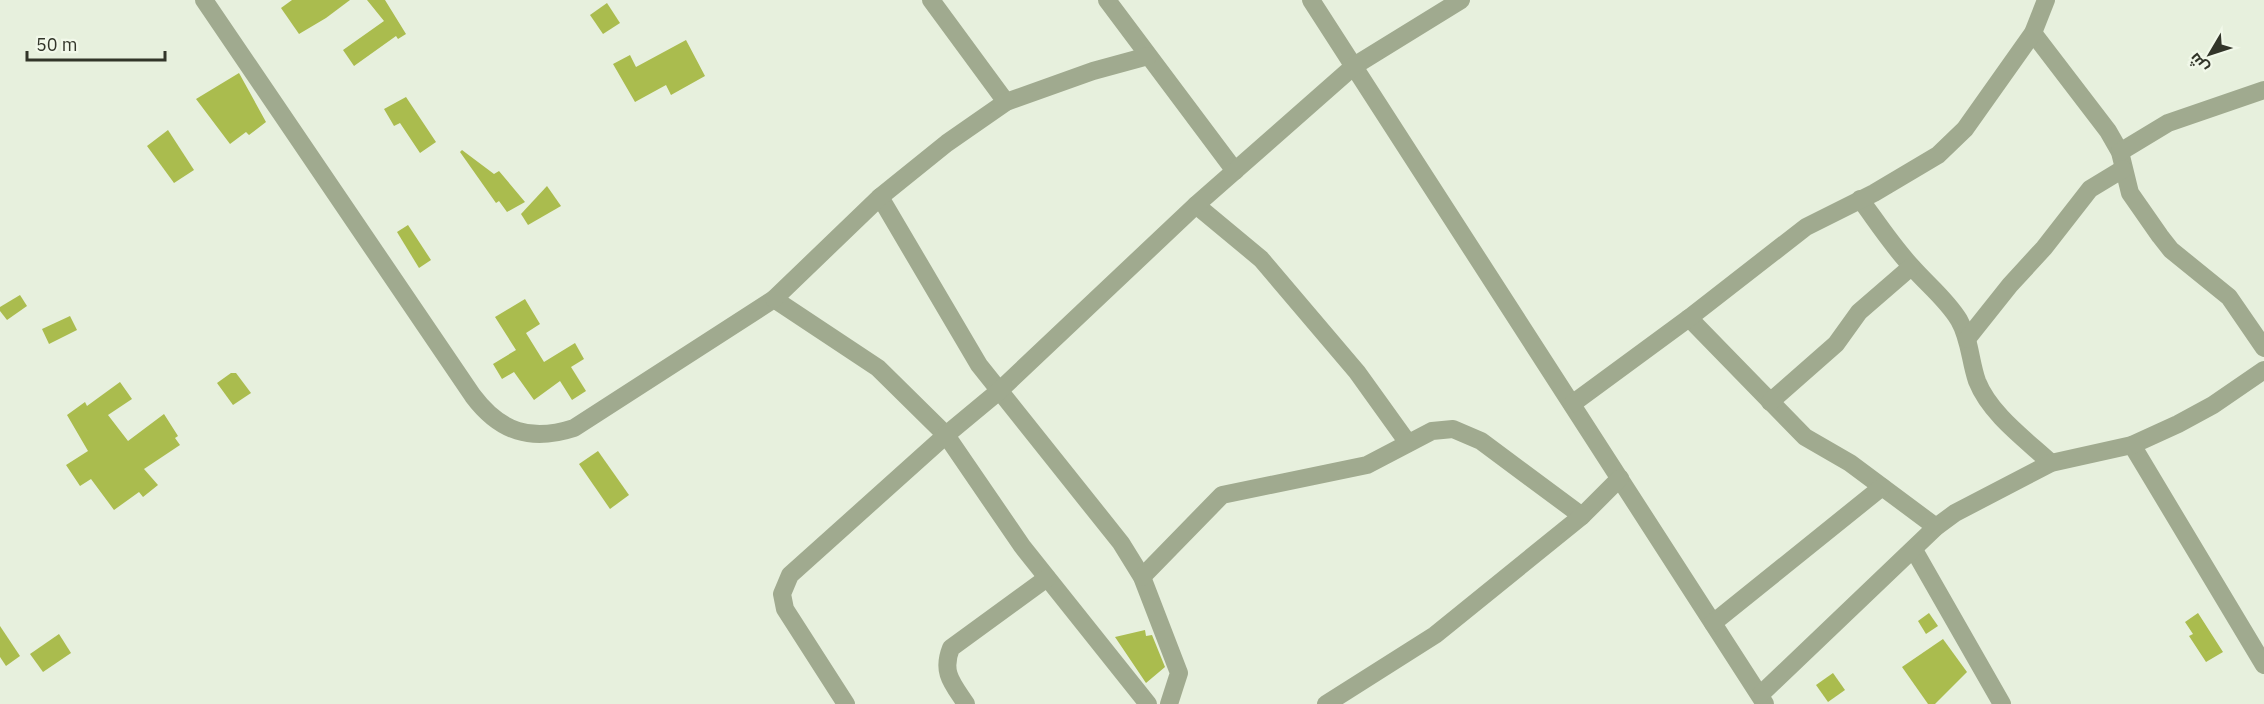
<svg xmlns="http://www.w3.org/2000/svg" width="2264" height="704" viewBox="0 0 2264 704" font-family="'IBM Plex Sans',Cairo,sans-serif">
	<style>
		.building { fill: #aabc4e }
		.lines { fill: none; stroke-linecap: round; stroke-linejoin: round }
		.minor { stroke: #a0aa8f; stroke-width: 18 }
	</style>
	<rect width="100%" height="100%" fill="#e7f0dd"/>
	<g class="building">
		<polygon points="292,0 350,0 326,18 299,34 281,8"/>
		<polygon points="367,0 385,0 406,34 398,39 396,36 354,66 343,50 384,21"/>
		<polygon points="607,3 620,23 603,34 590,15"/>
		<polygon points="686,40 705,76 671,95 666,85 635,102 613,64 630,55 636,67"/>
		<polygon points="239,73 266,122 249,135 246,132 230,144 196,99"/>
		<polygon points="406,97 436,142 420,153 400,123 394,126 384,109"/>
		<polygon points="168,130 194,170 174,183 147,146"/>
		<polygon points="462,150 494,174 499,171 525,202 507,212 499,201 496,203 460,152"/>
		<polygon points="547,186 561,206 528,225 521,214"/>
		<polygon points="408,225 431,260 419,268 397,232"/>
		<polygon points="20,295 27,306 7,320 0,311 0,307"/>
		<polygon points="525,299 540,324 526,333 544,362 575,343 584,359 571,367 586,391 572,400 560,381 534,400 514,372 502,379 493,364 516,350 495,317"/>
		<polygon points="70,316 77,330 49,344 42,329"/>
		<polygon points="231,373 236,373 251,393 233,405 217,383"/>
		<polygon points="120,382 132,399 108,415 128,441 164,414 178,436 175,438 180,445 144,469 158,485 143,497 139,492 114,510 91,479 80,486 66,465 88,451 67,415 85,402 87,406"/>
		<polygon points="598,451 629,495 610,509 579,464"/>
		<polygon points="1929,613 1938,626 1926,634 1918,621"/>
		<polygon points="2198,613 2223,652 2206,662 2189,636 2193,634 2185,622"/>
		<polygon points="0,626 20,656 6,666 0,657"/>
		<polygon points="1145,630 1146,636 1152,635 1165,667 1146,683 1115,637"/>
		<polygon points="59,634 71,653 43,672 30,654"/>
		<polygon points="1943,639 1967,672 1935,704 1928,704 1902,667"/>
		<polygon points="1833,673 1845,690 1828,702 1816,685"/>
	</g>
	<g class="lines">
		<g class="minor">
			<path d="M204,0l269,396c27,36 58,46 101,32l200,-129 104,69 68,67 76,111 126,158"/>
			<polyline points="931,0 1006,102"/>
			<polyline points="1107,0 1235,171"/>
			<polyline points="1311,0 1765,704"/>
			<polyline points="2033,33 2108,131 2120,152 2130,193 2160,236 2171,250 2229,297 2264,348"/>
			<polyline points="2120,152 2168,123 2264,90"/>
			<polyline points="880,197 979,365 1121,543 1142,577 1179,673 1169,704"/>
			<path d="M1860,199c17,23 33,48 53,69 15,17 34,32 46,52 11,19 11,41 18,61 13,33 48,58 74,82"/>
			<polyline points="1196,205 1261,259 1357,372 1408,443"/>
			<polyline points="774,299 880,197 947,143 1006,102 1093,71 1148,56"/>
			<polyline points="1689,318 1805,437 1850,463 1936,527"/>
			<polyline points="1967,339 2010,285 2044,248 2090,189 2123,169"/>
			<polyline points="1770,402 1836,344 1859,312 1911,267"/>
			<polyline points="1572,404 1689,318 1806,227 1874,193 1938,155 1965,129 2033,33 2046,0"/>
			<polyline points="2132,445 2264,665"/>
			<polyline points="1914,550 2002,704"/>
			<polyline points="1142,577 1222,495 1367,465 1432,431 1453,429 1481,441 1582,516"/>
			<polyline points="1713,623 1882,487"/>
			<polyline points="1760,695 1936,527 1955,513 2051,463 2132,445 2178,424 2213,405 2264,370"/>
			<polyline points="846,704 785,609 782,594 790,575 946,435 999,391 1196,205 1354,66 1461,0"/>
			<path d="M966,704c-13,-20 -25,-31 -15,-56l96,-70"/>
			<polyline points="1326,704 1435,635 1582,516 1620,478"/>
		</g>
	</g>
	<g transform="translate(2210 54) rotate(231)" stroke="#f1f8e9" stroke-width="4.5" paint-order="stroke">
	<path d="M0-4.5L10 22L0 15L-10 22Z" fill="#323529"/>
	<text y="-9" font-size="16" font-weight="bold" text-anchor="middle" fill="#323529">ش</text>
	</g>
	<path d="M27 51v9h138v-9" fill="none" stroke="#323529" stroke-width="3"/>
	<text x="36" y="51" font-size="18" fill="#323529" stroke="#f1f8e9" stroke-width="4.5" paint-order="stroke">50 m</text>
</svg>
